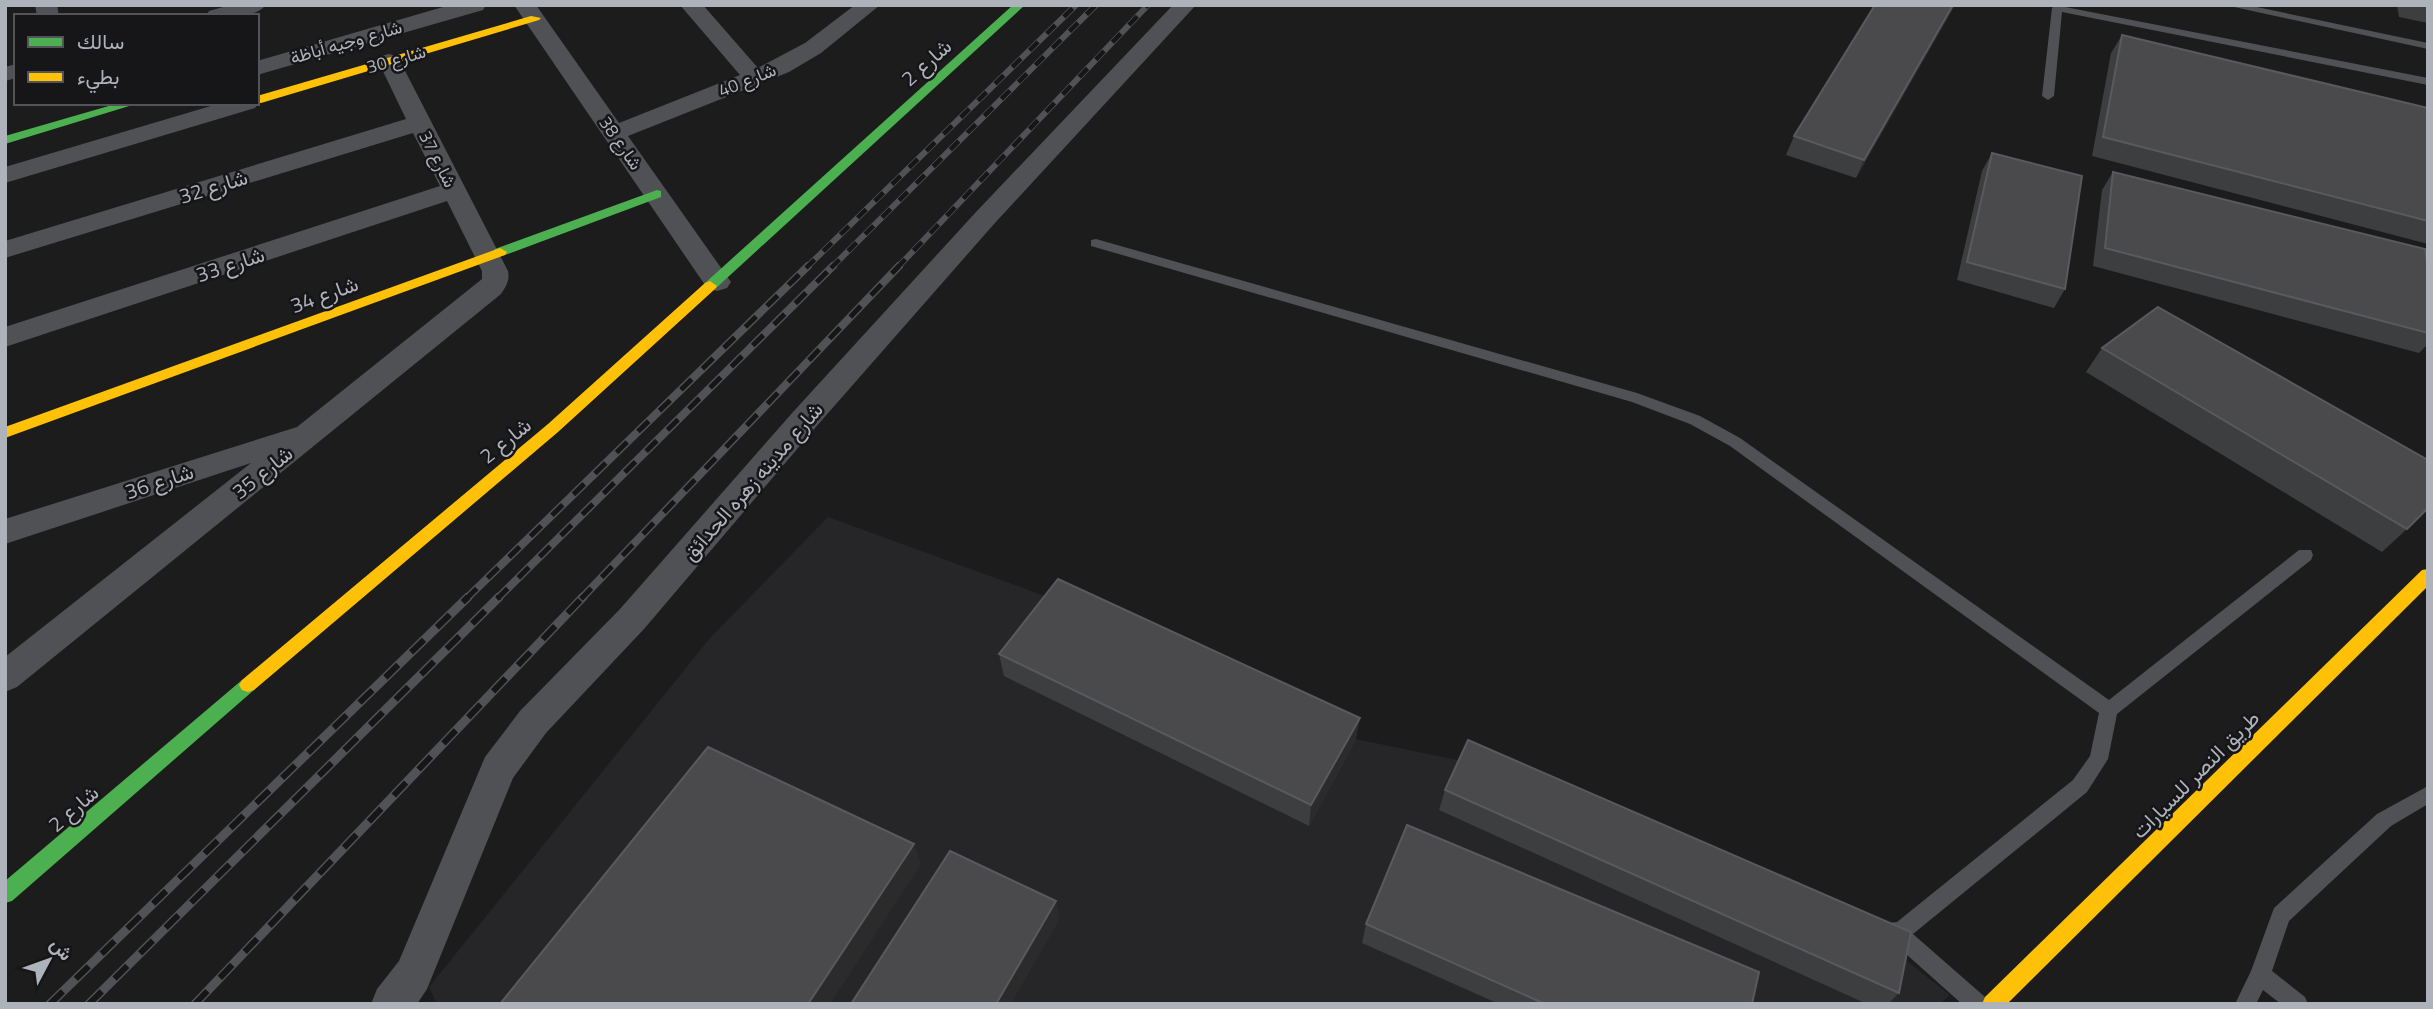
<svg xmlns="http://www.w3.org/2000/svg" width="2433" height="1009" viewBox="0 0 2433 1009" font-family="'Titillium Web',Vazirmatn,sans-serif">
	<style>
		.built { fill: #262628 }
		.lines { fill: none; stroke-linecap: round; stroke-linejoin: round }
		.lane { fill: #505154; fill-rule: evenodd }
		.street { fill: #505154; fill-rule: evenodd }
		.fast { fill: #4caf50; fill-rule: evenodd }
		.slow { fill: #ffc107; fill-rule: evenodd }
		.rail-far2-casing { stroke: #515255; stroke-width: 6 }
		.rail-far1-casing { stroke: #515255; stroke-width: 8 }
		.rail-casing { stroke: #515255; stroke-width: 9 }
		.rail-far2 { stroke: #161518; stroke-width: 4.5; stroke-dasharray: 12; stroke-linecap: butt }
		.rail-far1 { stroke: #161518; stroke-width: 5; stroke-dasharray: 15; stroke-linecap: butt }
		.rail { stroke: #161518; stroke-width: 6; stroke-dasharray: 18; stroke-linecap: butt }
		.wall { fill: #3d3e3f }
		.shaded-wall { fill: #2b2b2c }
		.building { fill: #4a4a4d; stroke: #595a5e; stroke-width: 2 }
		.labels { text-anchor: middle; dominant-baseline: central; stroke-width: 5; stroke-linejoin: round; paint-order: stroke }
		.far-street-label { font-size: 18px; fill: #aeb2bb; stroke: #161518 }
		.street-label { font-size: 21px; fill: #aeb2bb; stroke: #161518 }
	</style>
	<rect width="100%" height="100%" fill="#1c1c1c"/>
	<polygon class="built" points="828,517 1061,602 1356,739 1462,761 1893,950 1950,995 1940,1004 437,1004 429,987 710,638"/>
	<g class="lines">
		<g class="lane">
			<polygon points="2055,5 2428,78 2428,85 2062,12 2054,96 2048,100 2042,96 2052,8"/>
			<polygon points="2225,5 2247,5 2428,43 2428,49"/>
			<polygon points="1096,239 1637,393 1700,416 1740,438 2109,700 2299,550 2311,550 2313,555 2311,560 2117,714 2108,759 2087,792 1913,934 1985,997 1988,1004 1962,1004 1887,937 1884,930 1887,923 1897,922 2073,780 2090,756 2099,713 1730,446 1690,424 1632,402 1091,246 1091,240"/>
			<polygon points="2428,786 2428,804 2391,826 2289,921 2272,971 2305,997 2308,1004 2281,1004 2263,990 2256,1004 2235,1004 2251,971 2274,908 2377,814"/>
		</g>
		<g class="street">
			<polygon points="35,5 57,5 59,16 37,16"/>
			<path d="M230,5h36c-13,15 -42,11 -60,11l3,-5z"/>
			<polygon points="450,5 486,5 483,10 257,75 257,61"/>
			<polygon points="514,5 536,5 619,123 740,75 680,5 703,5 758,68 805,43 855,5 880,5 821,53 789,72 628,136 731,282 727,288 717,291 707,288"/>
			<polygon points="1173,5 1196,5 994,224 815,428 644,629 546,733 513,778 427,989 417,1004 371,1004 377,989 399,961 485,757 520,711 620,609 793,412 976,212"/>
			<path d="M389,54l8,2 3,5 108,210c2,10 -2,15 -7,23l-484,393 -12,5v-35l246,-194 -246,81v-25l292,-92 185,-148v-8l-35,-70 -442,146v-20l435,-141 -27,-53 -408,125v-17l401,-122 -28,-58 3,-5z"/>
			<polygon points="16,64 16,78 5,81 5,67"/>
			<polygon points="257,101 259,103 255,108 5,183 5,167 221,103 257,103"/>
		</g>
		<g class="fast">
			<polygon points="1013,5 1025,5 715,289 705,289 703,286 705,283"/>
			<polygon points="119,103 139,103 5,144 5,136"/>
			<polygon points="657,190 661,191 661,197 505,255 500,256 493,252 495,249"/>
			<polygon points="248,678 254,680 257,685 254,690 12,901 5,903 5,881 242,680"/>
		</g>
		<g class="slow">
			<polygon points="531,16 541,18 539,20 261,103 256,103 257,96"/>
			<polygon points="500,248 507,252 505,255 5,438 5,427"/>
			<polygon points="710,281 717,286 715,289 558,432 254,690 248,692 242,690 239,685 242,680 548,424 705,283"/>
			<polygon points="2428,569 2428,586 2007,1004 1982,1004 1985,997 2422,570"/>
		</g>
		<g class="rail-far2-casing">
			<g id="rail-far2">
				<polyline points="806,268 1076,5"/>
				<polyline points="831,268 1096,5"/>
				<polyline points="897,268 1148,5"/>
			</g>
		</g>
		<g class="rail-far1-casing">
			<g id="rail-far1">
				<polyline points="466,599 808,266"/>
				<polyline points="497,599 833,266"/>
				<polyline points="581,599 899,266"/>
			</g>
		</g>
		<g class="rail-casing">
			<g id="rail">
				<polyline points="50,1004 468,597"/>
				<polyline points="89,1004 499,597"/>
				<polyline points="195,1004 583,597"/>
			</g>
		</g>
		<use href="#rail-far2" class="rail-far2"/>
		<use href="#rail-far1" class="rail-far1"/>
		<use href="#rail" class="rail"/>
	</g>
	<g class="wall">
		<polygon points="1955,5 1856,178 1786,155 1794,136"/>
		<polygon points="2397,5 2428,5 2428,23 2399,17"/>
		<polygon points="2122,35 2428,108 2428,244 2092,156 2111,53"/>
		<polygon points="1992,153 2065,289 2054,308 1957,280 1982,171"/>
		<polygon points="2113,172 2428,270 2428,344 2419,353 2093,266 2102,190"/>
		<polygon points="2102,348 2407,529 2382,552 2086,372"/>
		<polygon points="999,654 1356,739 1309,826 1004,676"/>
		<polygon points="1445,790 1899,993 1888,1004 1867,1004 1439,810"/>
		<polygon points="1366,924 1752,1004 1499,1004 1362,943"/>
	</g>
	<g class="shaded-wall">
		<polygon points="1953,5 1955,5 1856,178 1864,160"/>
		<polygon points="1360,718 1356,739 1309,826 1311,805"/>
		<polygon points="914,844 921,864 830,1004 808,1004"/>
		<polygon points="1056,901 1060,919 1011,1004 996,1004"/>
	</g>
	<g class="building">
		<polygon points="1875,5 1953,5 1864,160 1794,136"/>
		<polygon points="2122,35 2428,108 2428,221 2103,137"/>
		<polygon points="1992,153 2082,176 2065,289 1967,262"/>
		<polygon points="2113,172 2425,249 2428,270 2428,333 2105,248"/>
		<polygon points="2158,307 2428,460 2428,508 2407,529 2102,348"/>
		<polygon points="1058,579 1360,718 1311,805 999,654"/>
		<polygon points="1468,740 1911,932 1899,993 1445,790"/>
		<polygon points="708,747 914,844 808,1004 500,1004"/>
		<polygon points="1407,825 1759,972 1752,1004 1545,1004 1366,924"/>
		<polygon points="950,851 1056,901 996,1004 851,1004"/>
	</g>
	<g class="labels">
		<g class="far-street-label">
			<text transform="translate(346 42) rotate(-16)">شارع وجيه أباظة</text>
			<text transform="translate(396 59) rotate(-16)">شارع 30</text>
			<text transform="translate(747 80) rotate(-22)">شارع 40</text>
			<text transform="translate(621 143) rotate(55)">شارع 38</text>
			<text transform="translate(438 159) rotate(63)">شارع 37</text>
		</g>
		<g class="street-label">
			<text transform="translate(926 62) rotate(-42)">شارع 2</text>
			<text transform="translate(213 186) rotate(-17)">شارع 32</text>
			<text transform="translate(230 264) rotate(-18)">شارع 33</text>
			<text transform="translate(324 294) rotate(-20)">شارع 34</text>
			<text transform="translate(505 440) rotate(-39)">شارع 2</text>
			<text transform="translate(262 472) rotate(-39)">شارع 35</text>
			<text transform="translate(159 481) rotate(-18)">شارع 36</text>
			<text transform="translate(752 481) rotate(-49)">شارع مدينه زهره الحدائق</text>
			<text transform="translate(2195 774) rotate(-45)">طريق النصر للسيارات</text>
			<text transform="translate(73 808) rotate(-41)">شارع 2</text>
		</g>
	</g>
	<rect width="2433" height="1009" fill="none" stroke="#aeb2bb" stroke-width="14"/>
	<rect x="14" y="14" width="245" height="91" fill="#161518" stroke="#535459" stroke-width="2"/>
	<rect x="28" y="37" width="35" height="10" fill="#4caf50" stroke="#535459" stroke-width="2"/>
	<text x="77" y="49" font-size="21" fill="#aeb2bb">سالك</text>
	<rect x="28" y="72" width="35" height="10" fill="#ffc107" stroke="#535459" stroke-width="2"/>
	<text x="77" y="84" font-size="21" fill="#aeb2bb">بطيء</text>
	<g transform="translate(49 960) rotate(49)" stroke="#161518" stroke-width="5" paint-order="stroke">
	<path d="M0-5L12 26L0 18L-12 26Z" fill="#aeb2bb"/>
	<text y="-10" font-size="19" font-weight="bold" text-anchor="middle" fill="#aeb2bb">ش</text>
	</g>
</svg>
